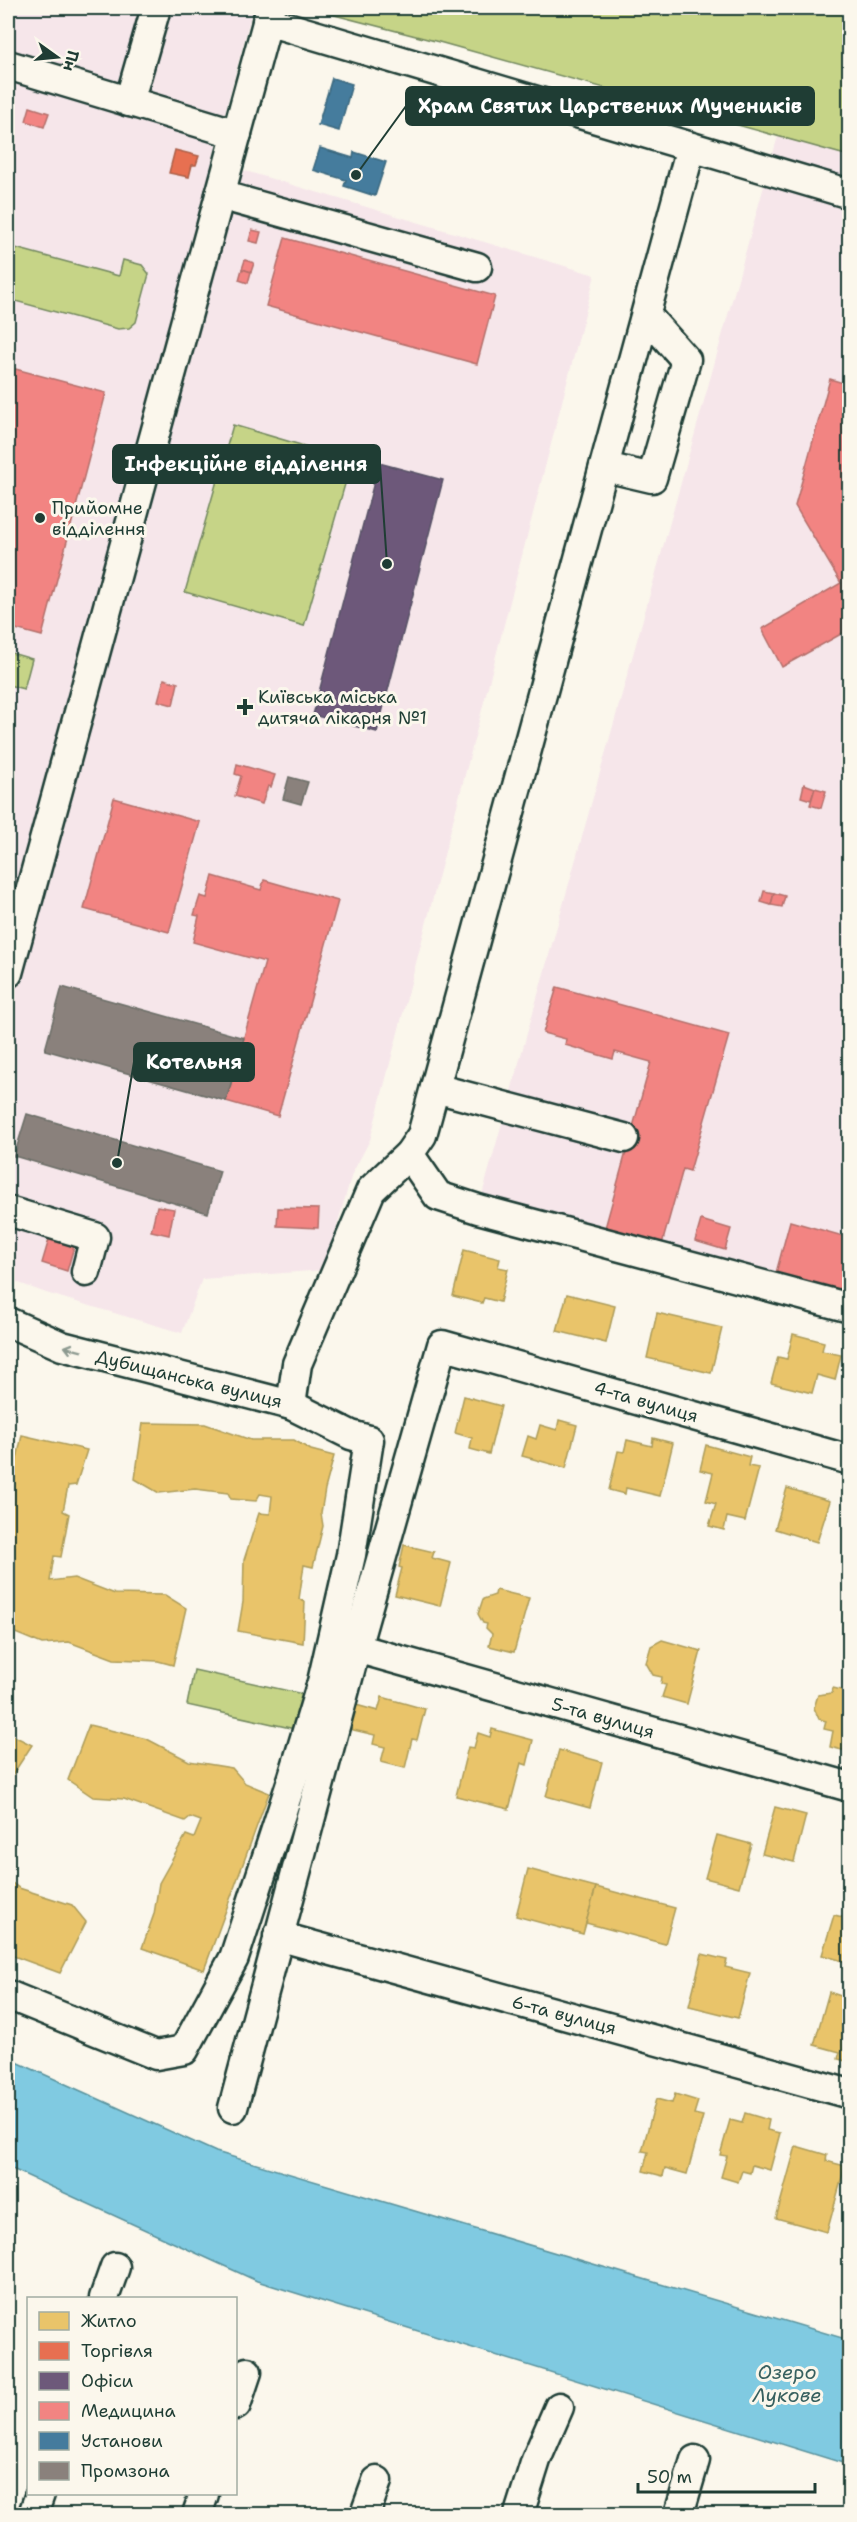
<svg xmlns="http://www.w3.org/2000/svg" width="857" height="2522" viewBox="0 0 857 2522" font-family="'Shantell Sans',sans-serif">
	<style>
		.built { fill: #f6e6ea }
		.green { fill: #c6d487; stroke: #72885e; stroke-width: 1.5 }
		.water { fill: #80cae1; stroke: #59929c; stroke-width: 1.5 }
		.homes { fill: #e9c46a; stroke: #ac9c5a; stroke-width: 1.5 }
		.shops { fill: #e76f51; stroke: #ab6048; stroke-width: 1.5 }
		.offices { fill: #6d597a; stroke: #565165; stroke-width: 1.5 }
		.health { fill: #f28482; stroke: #b36f6b; stroke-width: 1.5 }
		.public { fill: #457b9d; stroke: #3a687e; stroke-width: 1.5 }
		.industry { fill: #8a817c; stroke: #6a6d66; stroke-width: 1.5 }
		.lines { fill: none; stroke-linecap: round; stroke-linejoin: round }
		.minor-casing { stroke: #1f3d34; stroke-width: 33 }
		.minor { stroke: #fbf7ec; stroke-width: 28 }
		.oneway { stroke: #8d9a90 }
		.poi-dot { fill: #1f3d34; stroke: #fbf7ec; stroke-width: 2 }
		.labels { text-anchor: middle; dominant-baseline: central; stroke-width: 6; stroke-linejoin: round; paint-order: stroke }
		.poi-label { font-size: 18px; fill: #1f3d34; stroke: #fbf7ec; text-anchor: start }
		.street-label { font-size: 18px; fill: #1f3d34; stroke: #fbf7ec }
		.water-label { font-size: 20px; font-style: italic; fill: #37605f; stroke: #fbf7ec }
		.leader { fill: none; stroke: #1f3d34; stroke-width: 2 }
		.callout-dot { fill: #1f3d34; stroke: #fbf7ec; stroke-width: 2 }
		.callout { fill: #1f3d34; stroke: #1f3d34; stroke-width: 2 }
		.callout-label { font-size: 20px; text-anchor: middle; font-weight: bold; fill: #fff }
	</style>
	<rect width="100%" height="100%" fill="#fbf7ec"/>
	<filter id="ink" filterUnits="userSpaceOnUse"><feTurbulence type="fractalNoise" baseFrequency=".0167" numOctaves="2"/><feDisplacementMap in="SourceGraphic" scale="12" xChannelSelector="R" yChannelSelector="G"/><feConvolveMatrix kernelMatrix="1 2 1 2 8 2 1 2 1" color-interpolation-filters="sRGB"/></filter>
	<g filter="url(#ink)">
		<g class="built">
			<polygon points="8,8 253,8 212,161 595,275 370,1140 352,1174 324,1270 202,1279 182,1333 46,1293 8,1279"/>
			<polygon points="778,136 849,156 849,1318 478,1209"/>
		</g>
		<g class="green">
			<polygon points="324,8 849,8 849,156 439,42 327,13"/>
			<polygon points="8,246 119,276 123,260 142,265 149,274 136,322 129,328 118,329 8,299"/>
			<polygon points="233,425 352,460 304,626 185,592"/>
			<polygon points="8,652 32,659 24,689 8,685"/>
			<polygon points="194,1670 303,1694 295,1729 187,1705"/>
		</g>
		<polygon class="water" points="8,2058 216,2152 849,2340 849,2465 257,2281 8,2167"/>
		<g class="homes">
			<polygon points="464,1250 500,1259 498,1267 508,1269 500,1302 484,1298 482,1303 453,1296"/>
			<polygon points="567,1294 615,1306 606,1343 557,1331"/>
			<polygon points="657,1313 722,1328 711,1373 647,1358"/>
			<polygon points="793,1334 824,1342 822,1351 841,1355 835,1380 817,1375 812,1393 771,1383 778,1357 787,1359"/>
			<polygon points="464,1396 501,1406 489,1454 470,1449 472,1438 455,1433"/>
			<polygon points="559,1420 577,1425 566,1468 522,1456 528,1436 536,1439 540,1425 557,1430"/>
			<polygon points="143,1423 205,1424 251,1440 294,1440 311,1450 334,1456 325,1489 321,1513 323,1526 313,1567 304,1565 299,1599 305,1602 303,1643 238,1631 243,1602 244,1560 259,1513 270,1514 272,1496 260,1494 256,1501 231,1499 228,1493 195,1489 159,1493 135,1479"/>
			<polygon points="22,1435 87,1450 76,1485 68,1486 63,1511 69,1514 61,1557 54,1556 50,1581 74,1578 115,1594 165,1595 186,1608 173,1665 158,1661 114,1659 69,1642 42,1644 8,1630 8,1488 15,1469"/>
			<polygon points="653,1438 673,1443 660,1496 626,1488 625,1494 609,1490 618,1451 624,1452 627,1440 652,1446"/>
			<polygon points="706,1445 750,1457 748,1466 759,1468 745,1521 727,1517 724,1530 709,1526 716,1504 706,1501 713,1473 700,1470"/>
			<polygon points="787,1488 830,1501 817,1542 775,1529"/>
			<polygon points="404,1545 434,1552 432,1558 451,1563 440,1606 395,1595 402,1568 399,1567"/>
			<polygon points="496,1590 529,1598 514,1652 489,1646 492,1634 486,1628 487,1624 483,1623 478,1614 483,1599 495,1595"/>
			<polygon points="662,1640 701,1651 687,1704 662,1697 666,1685 661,1684 662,1677 653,1675 646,1663 651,1646"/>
			<polygon points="833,1688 850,1692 850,1752 830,1747 833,1731 824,1729 826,1721 819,1719 814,1708 818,1695 832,1693"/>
			<polygon points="382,1697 425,1709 417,1740 412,1739 405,1768 381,1762 385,1747 373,1744 375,1735 349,1729 356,1705 378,1711"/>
			<polygon points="89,1725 147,1739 189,1761 232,1768 245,1783 269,1793 204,1970 142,1948 154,1914 159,1883 186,1835 194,1838 201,1821 190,1817 185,1821 124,1799 93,1797 68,1780"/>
			<polygon points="492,1729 533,1740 527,1765 521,1763 509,1809 456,1796 468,1747 474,1748 478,1733 490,1737"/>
			<polygon points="8,1733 32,1745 11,1777 8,1776"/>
			<polygon points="559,1750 602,1762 590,1808 546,1796"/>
			<polygon points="775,1807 806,1815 794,1862 762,1854"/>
			<polygon points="717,1835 751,1844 739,1887 705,1878"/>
			<polygon points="528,1869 596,1887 583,1934 516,1916"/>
			<polygon points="8,1880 19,1888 72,1905 86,1922 60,1973 8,1954"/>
			<polygon points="596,1887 675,1908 665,1944 586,1923"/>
			<polygon points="848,1914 850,1914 850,1963 822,1955 834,1915 847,1918"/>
			<polygon points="702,1954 727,1960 725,1967 750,1973 738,2018 689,2006"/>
			<polygon points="829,1992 850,1999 850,2062 838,2059 840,2052 814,2045"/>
			<polygon points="675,2094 698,2101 694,2114 703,2116 687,2174 665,2168 663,2176 643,2171 648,2152 642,2151 656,2099 672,2103"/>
			<polygon points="745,2113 769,2120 767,2130 780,2133 770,2170 752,2165 750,2173 742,2171 738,2182 721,2177 727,2156 720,2155 730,2120 742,2123"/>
			<polygon points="796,2146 827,2155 826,2161 845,2166 827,2232 776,2218"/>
		</g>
		<polygon class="shops" points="175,150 199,156 196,165 192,165 189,177 169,173"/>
		<polygon class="offices" points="379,463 443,480 377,732 313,715"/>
		<g class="health">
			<polygon points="30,107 49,113 44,127 26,121"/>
			<polygon points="252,230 261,232 258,243 249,241"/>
			<polygon points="285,238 495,296 477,364 266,306"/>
			<polygon points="245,260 254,263 251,272 242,269"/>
			<polygon points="242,269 251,272 248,283 239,280"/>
			<polygon points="8,367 106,393 42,636 8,627"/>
			<polygon points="830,379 850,385 850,472 843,495 850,505 850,629 782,667 762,629 841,583 795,506"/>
			<polygon points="164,679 178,683 173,705 158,701"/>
			<polygon points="237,764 275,775 271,787 268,786 262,804 235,796 241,776 235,774"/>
			<polygon points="804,784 815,788 811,800 801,797"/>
			<polygon points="815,788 826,791 821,808 810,805"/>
			<polygon points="114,798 200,822 169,932 84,909"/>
			<polygon points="213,876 261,890 264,880 338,901 278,1116 226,1101 265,962 193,942 199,916 194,915 200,896 207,898"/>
			<polygon points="764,891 774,893 771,905 761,902"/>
			<polygon points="774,893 785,896 782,907 771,905"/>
			<polygon points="557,987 729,1035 690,1171 683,1169 662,1244 605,1228 651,1062 615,1052 613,1059 565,1045 566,1039 543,1033"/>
			<polygon points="157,1206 174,1209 169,1235 151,1231"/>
			<polygon points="278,1208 319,1209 318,1228 277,1226"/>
			<polygon points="701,1220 731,1229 725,1250 695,1241"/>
			<polygon points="790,1221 850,1238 850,1293 776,1273"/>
			<polygon points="50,1236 75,1243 67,1271 42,1263"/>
		</g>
		<g class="public">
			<polygon points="332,78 352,84 339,131 318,125"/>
			<polygon points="320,148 353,158 354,152 386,162 375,196 344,186 346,180 313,170"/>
		</g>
		<g class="industry">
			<polygon points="289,777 308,782 301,804 283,799"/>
			<polygon points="62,987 244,1038 226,1101 45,1050"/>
			<polygon points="27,1114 220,1171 208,1213 14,1156"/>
		</g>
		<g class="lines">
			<g class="minor-casing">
				<g id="minor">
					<polyline points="267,21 850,194"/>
					<polyline points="8,65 237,134"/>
					<polyline points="129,102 156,8"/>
					<polyline points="220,195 477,267"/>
					<polyline points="605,467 652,478 686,360 646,315"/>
					<polyline points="8,973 271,8"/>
					<polyline points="435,1088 624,1138"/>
					<polyline points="409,1154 438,1196 478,1209 850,1308"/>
					<polyline points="8,1211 95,1237 86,1272"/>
					<polyline points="8,1322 62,1346 291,1405 351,1435 369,1440 351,1555 322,1682 293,1777 234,1958 184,2050 156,2055 8,1995"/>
					<polyline points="291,1405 297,1364 371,1190 409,1154 422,1135 691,147"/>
					<polyline points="356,1648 850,1787"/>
					<polyline points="278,1936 850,2094"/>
					<polyline points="233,2108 356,1648 442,1345 850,1460"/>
					<polyline points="104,2298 115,2267"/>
					<polyline points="236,2405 247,2372"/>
					<polyline points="33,2514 40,2494"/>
					<polyline points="197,2514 204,2494"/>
					<polyline points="365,2514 377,2481"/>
					<polyline points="519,2514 536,2460 559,2407"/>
					<polyline points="679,2514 695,2460"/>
				</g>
			</g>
			<use href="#minor" class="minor"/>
		</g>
		<defs><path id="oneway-shaft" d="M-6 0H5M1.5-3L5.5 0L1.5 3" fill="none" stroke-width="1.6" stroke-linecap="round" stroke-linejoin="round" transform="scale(1.5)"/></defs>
		<use class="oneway" href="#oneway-shaft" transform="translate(73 1349) rotate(-165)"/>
	</g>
	<g class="poi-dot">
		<circle cx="40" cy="518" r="6"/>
		<path d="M242 698h6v6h6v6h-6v6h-6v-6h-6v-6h6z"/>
	</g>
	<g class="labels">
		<g class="poi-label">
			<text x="52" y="508">Прийомне<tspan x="52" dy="21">відділення</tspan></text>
			<text x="258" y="697">Київська міська<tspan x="258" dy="21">дитяча лікарня №1</tspan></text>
		</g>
		<g class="street-label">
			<text transform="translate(189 1379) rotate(14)">Дубищанська вулиця</text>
			<text transform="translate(646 1402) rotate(16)">4-та вулиця</text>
			<text transform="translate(603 1718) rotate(16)">5-та вулиця</text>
			<text transform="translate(564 2015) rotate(15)">6-та вулиця</text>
		</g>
		<g class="water-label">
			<text x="787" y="2372">Озеро<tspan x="787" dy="23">Лукове</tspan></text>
		</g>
	</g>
	<path class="leader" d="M356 175L406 106M387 564L380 464M117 1163L134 1062"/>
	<g class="callout-dot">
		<circle cx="356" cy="175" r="6"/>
		<circle cx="387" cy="564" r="6"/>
		<circle cx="117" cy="1163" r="6"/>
	</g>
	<g class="callout">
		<rect x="406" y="87" width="408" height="38" rx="6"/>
		<rect x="113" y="445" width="267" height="38" rx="6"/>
		<rect x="134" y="1043" width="120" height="38" rx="6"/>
	</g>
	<g class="callout-label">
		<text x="610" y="113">Храм Святих Царствених Мучеників</text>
		<text x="246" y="471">Інфекційне відділення</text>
		<text x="194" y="1069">Котельня</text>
	</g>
	<rect width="857" height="2522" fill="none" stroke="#fbf7ec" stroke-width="30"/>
	<rect x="15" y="15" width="827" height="2492" fill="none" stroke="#1f3d34" stroke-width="2" filter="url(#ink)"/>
	<rect x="27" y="2297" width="210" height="198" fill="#fbf7ec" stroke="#a3ada2" stroke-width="1.5"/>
	<rect x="39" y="2312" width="30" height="18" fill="#e9c46a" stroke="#a3ada2" stroke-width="1.5"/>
	<text x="81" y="2327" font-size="18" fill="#1f3d34">Житло</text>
	<rect x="39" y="2342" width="30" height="18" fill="#e76f51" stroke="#a3ada2" stroke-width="1.5"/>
	<text x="81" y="2357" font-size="18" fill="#1f3d34">Торгівля</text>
	<rect x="39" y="2372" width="30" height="18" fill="#6d597a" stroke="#a3ada2" stroke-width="1.5"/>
	<text x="81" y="2387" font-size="18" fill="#1f3d34">Офіси</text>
	<rect x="39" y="2402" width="30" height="18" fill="#f28482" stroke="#a3ada2" stroke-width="1.5"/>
	<text x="81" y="2417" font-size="18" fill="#1f3d34">Медицина</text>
	<rect x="39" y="2432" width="30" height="18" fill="#457b9d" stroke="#a3ada2" stroke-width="1.5"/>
	<text x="81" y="2447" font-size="18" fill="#1f3d34">Установи</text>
	<rect x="39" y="2462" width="30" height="18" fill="#8a817c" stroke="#a3ada2" stroke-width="1.5"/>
	<text x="81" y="2477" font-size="18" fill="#1f3d34">Промзона</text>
	<g transform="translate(57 57) rotate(105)" stroke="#fbf7ec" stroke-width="4.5" paint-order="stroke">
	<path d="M0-4.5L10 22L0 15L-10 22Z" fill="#1f3d34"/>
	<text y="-9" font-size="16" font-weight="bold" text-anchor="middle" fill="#1f3d34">Пн</text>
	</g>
	<path d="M638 2483v9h177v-9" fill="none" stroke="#1f3d34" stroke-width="3"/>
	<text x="647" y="2483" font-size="18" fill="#1f3d34" stroke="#fbf7ec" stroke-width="4.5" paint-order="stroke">50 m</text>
</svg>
